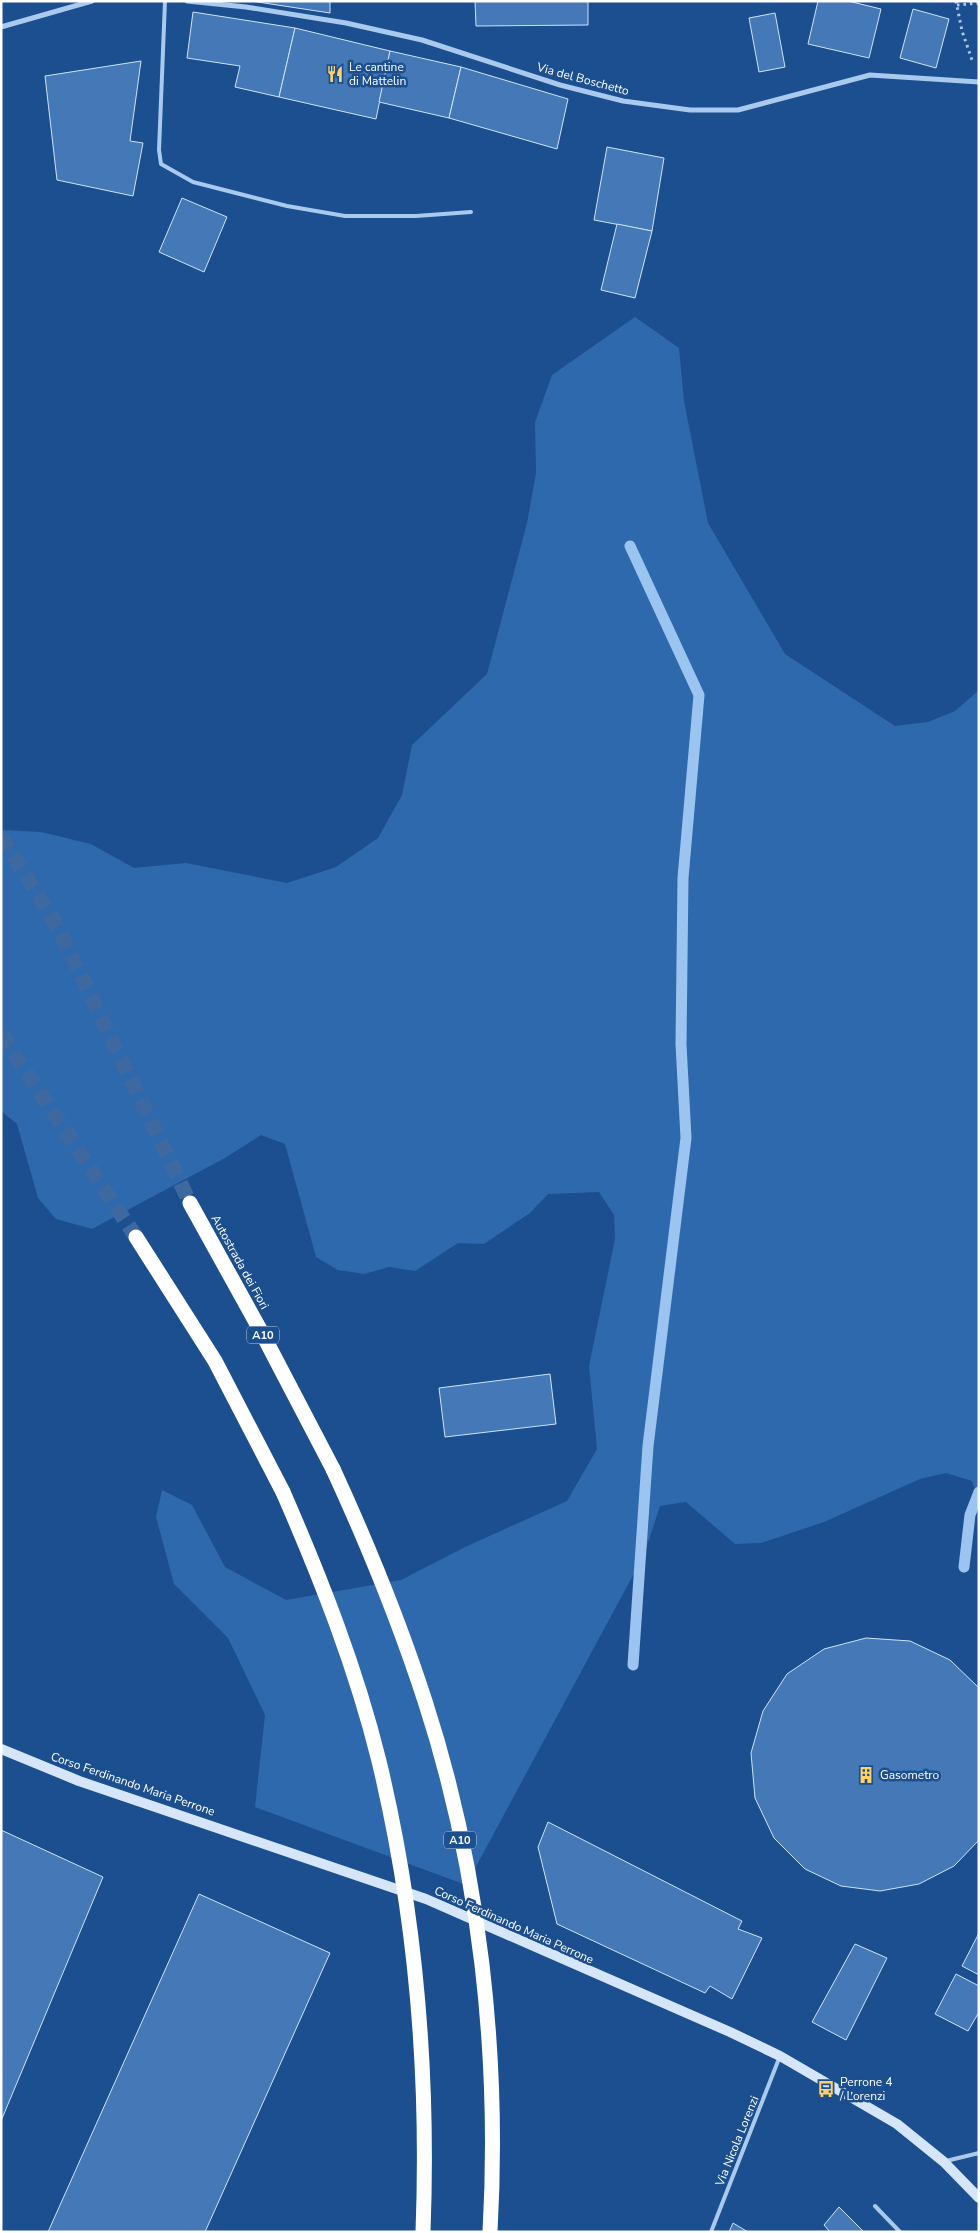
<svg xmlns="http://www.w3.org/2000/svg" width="980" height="2233" viewBox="0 0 980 2233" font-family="'Nunito Sans',sans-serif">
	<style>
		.green { fill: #2e69ad }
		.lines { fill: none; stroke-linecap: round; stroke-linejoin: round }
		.stream { stroke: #9cc4f0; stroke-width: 11 }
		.building { fill: #4478b7; stroke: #cfe3fa }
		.highway-tunnel { stroke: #3d69a0; stroke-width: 15; stroke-dasharray: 15 8; stroke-linecap: butt }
		.path { stroke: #a9c9ee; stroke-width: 3; stroke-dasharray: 2.5 4; stroke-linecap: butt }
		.lane { stroke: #a9c9ee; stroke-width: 4 }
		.street { stroke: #a9c9ee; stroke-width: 5 }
		.secondary { stroke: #d6e6fa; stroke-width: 10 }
		.highway { stroke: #fff; stroke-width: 15 }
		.highway-bridge { stroke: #fff; stroke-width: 15 }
		.labels { text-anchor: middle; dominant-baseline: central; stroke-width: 5; stroke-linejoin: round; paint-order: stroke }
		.shield { fill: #1b4f8f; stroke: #bbcadd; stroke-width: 1 }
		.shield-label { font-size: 11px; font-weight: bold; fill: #fff }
		.poi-label { font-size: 12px; fill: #fff; stroke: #1b4f8f; text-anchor: start }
		.street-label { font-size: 12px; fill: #fff; stroke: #1b4f8f }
	</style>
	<rect width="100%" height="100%" fill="#1b4f8f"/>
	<polygon class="green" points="635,317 679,348 684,401 708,523 785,654 895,726 928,722 955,711 979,690 979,1500 972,1481 946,1473 920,1479 824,1522 761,1543 735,1544 686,1502 660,1506 644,1555 466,1885 255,1807 265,1715 228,1638 174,1584 156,1517 162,1490 192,1505 225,1567 286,1600 401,1580 465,1547 567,1501 597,1449 589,1366 615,1239 614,1215 599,1192 548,1194 530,1213 484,1244 458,1243 415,1271 389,1267 364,1274 338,1270 316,1257 285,1144 261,1135 225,1158 92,1229 56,1219 38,1198 17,1124 1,1111 1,830 41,832 91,844 134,868 186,863 287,883 336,867 378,838 402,795 412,745 487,674 527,523 536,473 535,422 552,375"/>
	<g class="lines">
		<g class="stream">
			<polyline points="630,546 699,695 683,878 681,1044 686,1138 648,1446 633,1665"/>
			<polyline points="964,1567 970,1515 979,1492"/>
		</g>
	</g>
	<g class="building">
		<polygon points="330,1 330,13 251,1"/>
		<polygon points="475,1 588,1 588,25 476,26"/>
		<polygon points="818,1 848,1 881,9 869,58 808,44"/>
		<polygon points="913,9 949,19 936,68 900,58"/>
		<polygon points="193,12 295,28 279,97 235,87 240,66 187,58"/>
		<polygon points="775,13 785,67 759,72 749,18"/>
		<polygon points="295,28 390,51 376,119 279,97"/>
		<polygon points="390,51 461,67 449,118 379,102"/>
		<polygon points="141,61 130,141 143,143 133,196 57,180 45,76"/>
		<polygon points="461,67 568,99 557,149 449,118"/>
		<polygon points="607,147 664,158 652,231 594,220"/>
		<polygon points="182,198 227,217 204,272 159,252"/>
		<polygon points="617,224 652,231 635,298 601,290"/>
		<polygon points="550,1374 556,1424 445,1437 439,1388"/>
		<polygon points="866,1638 910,1641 950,1660 979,1688 979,1840 954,1866 919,1884 880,1891 841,1886 805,1869 774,1838 755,1798 751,1753 763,1711 787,1674 824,1649"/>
		<polygon points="548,1822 742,1921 738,1929 762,1938 732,1999 710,1986 705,1993 557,1924 538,1847"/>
		<polygon points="1,1830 103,1877 1,2121"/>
		<polygon points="199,1894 330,1953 205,2232 48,2232"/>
		<polygon points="979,1933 979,1975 962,1966"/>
		<polygon points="855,1944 887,1958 846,2040 812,2022"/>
		<polygon points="956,1974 979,1986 979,2012 968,2031 935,2014"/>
		<polygon points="839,2207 864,2232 830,2232 824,2225"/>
		<polygon points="733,2223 748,2232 729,2232"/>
	</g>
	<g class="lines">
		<g class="highway-tunnel">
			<polyline points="1,836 58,928 190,1203"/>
			<polyline points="1,1034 136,1237"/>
		</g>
		<g class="path">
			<polyline points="956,1 962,31 972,60"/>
			<polyline points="957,5 979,3"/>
		</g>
		<g class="lane">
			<polyline points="165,1 159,150 161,164 193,182 287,206 345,216 416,216 471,212"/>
			<polyline points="946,2161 979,2153"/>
			<polyline points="875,2206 900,2232"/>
			<polyline points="711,2232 780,2056"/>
		</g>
		<g class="street">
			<polyline points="187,1 246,7 346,23 422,40 560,85 623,101 690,110 738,110 870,75 979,82"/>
			<polyline points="1,27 92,1"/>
		</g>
		<polyline class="secondary" points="1,1749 79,1781 426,1899 730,2032 780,2056 897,2124 944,2162 979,2198"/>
		<g class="highway">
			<polyline points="190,1203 263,1335 333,1469"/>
			<polyline points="136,1237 215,1361 283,1492"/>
		</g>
		<g class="highway-bridge">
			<path d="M333,1469c35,76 66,152 92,232 55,169 75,354 65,531"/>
			<path d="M283,1492c38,87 73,176 96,269 37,154 50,313 44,471"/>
		</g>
	</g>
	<defs>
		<g id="restaurant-bare" transform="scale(1.35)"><path d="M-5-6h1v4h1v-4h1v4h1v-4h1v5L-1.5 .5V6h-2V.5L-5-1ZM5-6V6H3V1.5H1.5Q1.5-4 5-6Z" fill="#ffd166" stroke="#1b4f8f" stroke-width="2.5" paint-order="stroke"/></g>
		<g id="building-bare" transform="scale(1.35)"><path d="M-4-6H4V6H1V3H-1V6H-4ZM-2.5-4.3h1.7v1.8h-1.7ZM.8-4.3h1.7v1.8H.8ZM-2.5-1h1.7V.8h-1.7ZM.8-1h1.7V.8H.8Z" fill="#ffd166" stroke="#1b4f8f" stroke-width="2.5" paint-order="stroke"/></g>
		<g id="bus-bare" transform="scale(1.35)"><path d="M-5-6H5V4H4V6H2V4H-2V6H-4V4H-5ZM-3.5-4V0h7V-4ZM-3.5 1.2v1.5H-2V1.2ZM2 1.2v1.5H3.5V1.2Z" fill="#ffd166" stroke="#1b4f8f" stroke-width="2.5" paint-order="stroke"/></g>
	</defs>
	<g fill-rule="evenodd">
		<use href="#restaurant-bare" x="335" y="74"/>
		<use href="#building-bare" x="866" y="1775"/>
		<use href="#bus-bare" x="826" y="2089"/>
	</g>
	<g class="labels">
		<g class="shield">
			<rect x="247" y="1326.5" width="32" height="17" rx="4"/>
			<rect x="444" y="1831.5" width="32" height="17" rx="4"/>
		</g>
		<g class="shield-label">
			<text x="263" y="1335">A10</text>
			<text x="460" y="1840">A10</text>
		</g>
		<g class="poi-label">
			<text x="349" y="67">Le cantine<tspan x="349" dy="14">di Mattelin</tspan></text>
			<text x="880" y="1775">Gasometro</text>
			<text x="840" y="2082">Perrone 4<tspan x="840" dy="14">/ Lorenzi</tspan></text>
		</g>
		<g class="street-label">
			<text transform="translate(583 79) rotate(15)">Via del Boschetto</text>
			<text transform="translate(240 1262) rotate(61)">Autostrada dei Fiori</text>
			<text transform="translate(133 1784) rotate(19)">Corso Ferdinando Maria Perrone</text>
			<text transform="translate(514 1925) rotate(24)">Corso Ferdinando Maria Perrone</text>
			<text transform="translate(737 2141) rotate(-68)">Via Nicola Lorenzi</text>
		</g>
	</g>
	<rect width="980" height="2233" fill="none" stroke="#ffffff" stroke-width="5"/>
</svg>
